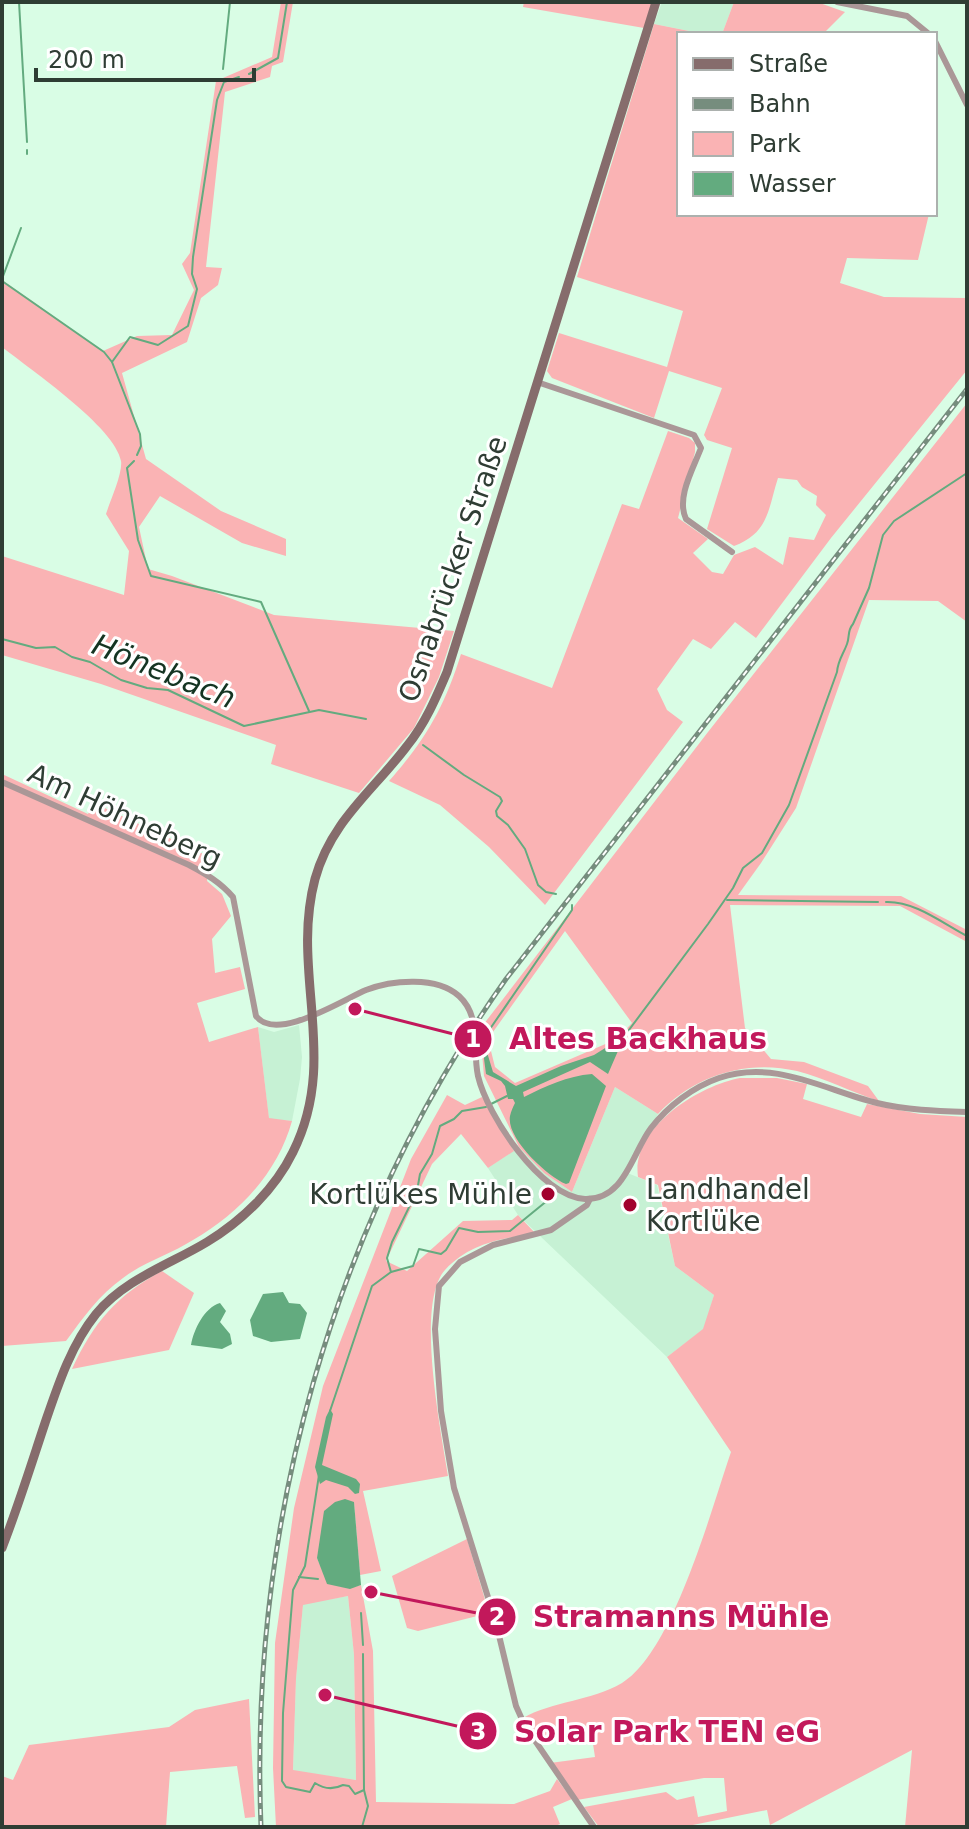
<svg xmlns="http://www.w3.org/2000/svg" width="969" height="1829" viewBox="0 0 969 1829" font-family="'DejaVu Sans',sans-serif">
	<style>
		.built { fill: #c6f1d4 }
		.green { fill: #fab3b4; fill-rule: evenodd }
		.water { fill: #63ab7f }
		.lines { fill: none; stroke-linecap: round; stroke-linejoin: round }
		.stream { stroke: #63ab7f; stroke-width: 2 }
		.minor { stroke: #aa9797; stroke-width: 6 }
		.secondary { stroke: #866c6c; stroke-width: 9 }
		.rail-casing { stroke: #768d7e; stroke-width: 5 }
		.rail { stroke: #fff; stroke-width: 2; stroke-dasharray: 6; stroke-linecap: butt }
		.poi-dot { fill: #a2022e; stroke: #fff; stroke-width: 3 }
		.labels { text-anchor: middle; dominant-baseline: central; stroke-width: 6; stroke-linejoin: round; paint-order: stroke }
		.street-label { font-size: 28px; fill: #2f3d34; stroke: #fff }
		.poi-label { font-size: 28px; fill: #2f3d34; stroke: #fff; text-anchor: start }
		.water-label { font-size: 30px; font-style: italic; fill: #143422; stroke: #fff }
		.leader { fill: none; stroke: #c2185b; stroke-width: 3 }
		.callout-dot { fill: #c2185b; stroke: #fff; stroke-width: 3 }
		.mark-label { font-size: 24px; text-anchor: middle; font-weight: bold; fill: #fff }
		.callout-label { font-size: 30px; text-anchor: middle; font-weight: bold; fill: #c2185b; stroke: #fff; stroke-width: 6; stroke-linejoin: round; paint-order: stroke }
	</style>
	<rect width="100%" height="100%" fill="#d9fde5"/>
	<g class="built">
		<polygon points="662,2 734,2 722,34 704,34 654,24"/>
		<polygon points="299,1025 302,1057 300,1079 292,1121 269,1119 258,1027 274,1032"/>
		<polygon points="615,1087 658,1114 625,1172 657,1185 675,1266 714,1295 704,1329 667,1357 518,1215 488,1168 519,1147 544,1173 572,1192"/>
		<polygon points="348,1596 354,1655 356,1780 293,1771 296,1679 303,1604"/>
	</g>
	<g class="green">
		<path d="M281,2h12l-10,60 -11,4 -2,11 -45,15 -19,175 16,1 -4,17 -17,13 -14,44 -65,31 24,86 75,52 65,28v17l-44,-13 -82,-47 -21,31 9,42 24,7 102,39 180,16 -15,46 -25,51 -55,65 -88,-29 5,-19 -175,-61 -99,-29v-99l122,39 5,-44 -23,-37c4,-13 17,-41 15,-53 -6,-34 -90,-91 -119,-114v-67l101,71 34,-15 35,-1 22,-45 -12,-26 8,-11 26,-172 56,-24z"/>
		<polygon points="524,2 652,2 644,28 523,7"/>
		<polygon points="734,2 817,2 845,12 823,34 722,34"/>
		<path d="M654,24l50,10h-25v180h250l-11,46 -71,-2 -7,25 44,14 83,1v72l-136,168 -75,100 -21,-16 -24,27 -18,-10 -36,50 10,21 16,12 -138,183 -56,-58 -49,-42 -51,-24c37,-42 55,-73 72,-127l91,34 70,-184 17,5 29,-78 21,7 6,5v9l-17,66 30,21 -15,14 19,19 11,2 11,-19 21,-8 28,18 6,-28 25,3 12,-25 -10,-10 1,-9 -15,-9 -5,-7 -19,-2c-10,31 -9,55 -44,68l-27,-17 25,-81 -25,-8 -3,-5 18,-47 -53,-17 -15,47 -102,-40 -5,-7 12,-38 108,34 16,-56 -106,-34z"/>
		<path d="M967,403v219l-29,-21 -69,-1 -73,208 -35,55 -23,32 163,1 66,34v12l-67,-36 -170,-1 15,123 26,31 33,3 64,24 11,15c-28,-9 -54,-23 -82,-30 -51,-12 -104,5 -139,43l-43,-27 -43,105 -28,-19 -25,-26 -35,-71 -4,-47 228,-297zM565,931l67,92 -15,16 -102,44 -20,-16 -7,-28z"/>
		<path d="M2,774l86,40 6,-11 116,54 -3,24 15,13 9,22 -19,23 3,34 25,-6 5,22 -48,14 12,39 49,-15 11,91 23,3c-14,51 -53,93 -99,119 -22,14 -49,22 -70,38 -24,17 -40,40 -57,63l-64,5z"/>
		<path d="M740,1078h37l30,6 -4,15 58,18 6,-13 53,10 47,3v710h-62l7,-77 -142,75 -3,-15 -84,17h-84l-15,-20 82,-15 11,8 17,-4 4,21 29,-6 -3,-33h-20l-127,22 -27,-37 45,-6 -4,-26 -50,10 -8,-4 -10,-19c30,-17 68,-17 99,-35 51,-31 89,-173 109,-231l-64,-95 36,-28 11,-34 -39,-29 -17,-81 -20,-8c-7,-49 60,-91 102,-99z"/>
		<path d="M447,1095l18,10 17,-8 32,54 -26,17 -27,-34 -29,30 -46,97 21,10 56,-50 49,-1 6,-5 17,18c-34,6 -65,10 -90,37 -30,33 -4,162 3,206l-85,15 18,80 -21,4 -6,-72 -37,55c9,22 20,35 44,27l12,66 3,151 138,2 36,-13 7,-12 15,20 -19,8 7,17 -7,3h-277l-3,-59 2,-125 19,-135 29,-122 88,-227zM348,1596l6,59 2,125 -63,-10 3,-91 7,-74z"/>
		<path d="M162,1271l32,22 -25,57 -97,19c21,-46 45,-74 90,-98z"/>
		<polygon points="467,1539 489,1613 418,1631 407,1628 392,1576"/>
		<polygon points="249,1699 255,1817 245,1818 237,1766 170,1772 166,1827 2,1827 2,1776 13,1780 29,1745 169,1727 195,1710"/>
	</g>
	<g class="water">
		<path d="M618,1040l3,4 -13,30 -18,-12 -67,30 1,5c22,-11 43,-21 68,-23l14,12 -37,97 -3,1c-19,-8 -60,-46 -56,-68 1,-5 3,-9 5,-13l-2,-4h-5l-3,-13 -4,-5 -15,-7 -3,-23 3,-2 7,23 23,14 45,-20 33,-11z"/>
		<polygon points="283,1292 289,1303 300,1304 307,1313 300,1339 271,1342 253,1336 250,1320 263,1294"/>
		<path d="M220,1303l6,8 -6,11 10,12 2,10 -10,5 -31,-4c3,-16 13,-37 29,-42z"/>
		<polygon points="330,1409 333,1414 322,1465 356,1479 360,1484 359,1493 355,1494 348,1487 326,1480 320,1484 315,1467 326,1417"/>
		<polygon points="345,1499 354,1502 361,1585 350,1589 327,1584 317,1558 324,1511 335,1502"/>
	</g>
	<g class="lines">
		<g class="stream">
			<polyline points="19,2 27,142"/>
			<polyline points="223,69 230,2"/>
			<polyline points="249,74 278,58 287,2"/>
			<polyline points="27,150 27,154"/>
			<polyline points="2,279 21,228"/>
			<polyline points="2,281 104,352 112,362"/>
			<polyline points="137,455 141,446 140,434 112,362 130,337 158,345 188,326 197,289 192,274 193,257 217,100 224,82 239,77"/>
			<polyline points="134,461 127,468 138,540 151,576 261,602 309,711"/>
			<polyline points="2,639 36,648 55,647 72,657 90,662 121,680 147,688 168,690 244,726 319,710 366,719"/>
			<polyline points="423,745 464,775 500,797 502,801 496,811 497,816 508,825 525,849 538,885 546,892 556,894"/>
			<polyline points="727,900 878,902"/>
			<path d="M886,902c29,-1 56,21 81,34"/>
			<path d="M620,1042l88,-118 25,-36 10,-20 19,-15 27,-48 48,-133c1,-12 6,-17 10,-28 3,-8 0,-13 6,-20l16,-36 14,-53 11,-14 73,-48"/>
			<polyline points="484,1050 483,1039 572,910 572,905"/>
			<polyline points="491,1104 507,1096"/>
			<polyline points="391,1272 413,1266 419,1249 441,1254 446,1250 459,1228 478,1232 510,1231 548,1200"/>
			<polyline points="330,1411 372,1286 391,1272 387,1258 392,1242 417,1191 420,1174 432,1154 440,1126 454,1119 462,1111 486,1107"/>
			<path d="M319,1475l-14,91 -12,24 -10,123 -1,68 4,6 24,5 5,-9c9,6 18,7 28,2l6,1 6,8 9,-4"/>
			<polyline points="299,1577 318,1579"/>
			<polyline points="361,1613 363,1645"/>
			<polyline points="362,1827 368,1806 364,1790 363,1654"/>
		</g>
		<g class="minor">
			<polyline points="837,2 907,16 929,34"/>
			<polyline points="935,41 967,105"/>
			<path d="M537,382l157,53 7,13c-8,21 -25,50 -15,71l46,33"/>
			<path d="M2,782l187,83c17,9 31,17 44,32l23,119c20,27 86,-16 110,-26 26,-10 71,-14 93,6 23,21 13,53 19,80 9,39 63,121 107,123 40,1 47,-46 66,-71 17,-22 42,-41 68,-50 56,-19 105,12 158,25 29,7 60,8 90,9"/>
			<polyline points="590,1199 587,1205 551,1230 493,1245 460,1262 439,1286 435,1329 441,1411 454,1488 496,1623 516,1706 525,1726 594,1827"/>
		</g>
		<path class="secondary" d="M2,1548c16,-41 29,-83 43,-125 13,-38 26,-78 51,-109 29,-35 73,-49 111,-72 35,-21 68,-53 86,-90 47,-94 -3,-179 22,-273 16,-58 58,-88 92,-133 18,-22 29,-48 40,-74l209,-670"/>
		<g class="rail-casing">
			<path id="rail" d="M261,1827c-12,-302 70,-601 245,-848l461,-590"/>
		</g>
		<use href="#rail" class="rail"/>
	</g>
	<g class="poi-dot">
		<circle cx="548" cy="1194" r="8"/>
		<circle cx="630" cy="1205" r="8"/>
	</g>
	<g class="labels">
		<g class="street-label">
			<text transform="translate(453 569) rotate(-71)">Osnabrücker Straße</text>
			<text transform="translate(125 816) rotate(25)">Am Höhneberg</text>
		</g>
		<g class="poi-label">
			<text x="646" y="1189">Landhandel<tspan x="646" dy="32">Kortlüke</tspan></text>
			<text x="532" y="1194" text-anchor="end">Kortlükes Mühle</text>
		</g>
		<g class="water-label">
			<text transform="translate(164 671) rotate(22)">Hönebach</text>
		</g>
	</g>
	<path class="leader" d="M355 1009L473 1039M371 1592L497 1617M325 1695L478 1731"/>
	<g class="callout-dot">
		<circle cx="355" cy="1009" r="8"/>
		<circle cx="371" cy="1592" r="8"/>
		<circle cx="325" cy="1695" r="8"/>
		<circle cx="473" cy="1039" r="20"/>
		<circle cx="497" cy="1617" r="20"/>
		<circle cx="478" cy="1731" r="20"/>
	</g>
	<g class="mark-label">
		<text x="473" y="1047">1</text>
		<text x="497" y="1625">2</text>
		<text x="478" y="1740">3</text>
	</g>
	<g class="callout-label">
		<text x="638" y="1049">Altes Backhaus</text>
		<text x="681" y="1627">Stramanns Mühle</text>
		<text x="667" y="1742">Solar Park TEN eG</text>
	</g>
	<rect width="969" height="1829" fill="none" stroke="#2f3d34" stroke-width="8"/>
	<rect x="677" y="32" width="260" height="184" fill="#ffffff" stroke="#acb1ae" stroke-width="2"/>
	<rect x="693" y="58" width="40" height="12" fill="#866c6c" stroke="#acb1ae" stroke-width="2"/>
	<text x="749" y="72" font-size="24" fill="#2f3d34">Straße</text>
	<rect x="693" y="98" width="40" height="12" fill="#768d7e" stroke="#acb1ae" stroke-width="2"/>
	<text x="749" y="112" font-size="24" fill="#2f3d34">Bahn</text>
	<rect x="693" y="132" width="40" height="24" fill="#fab3b4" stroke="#acb1ae" stroke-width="2"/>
	<text x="749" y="152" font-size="24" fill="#2f3d34">Park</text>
	<rect x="693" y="172" width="40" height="24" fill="#63ab7f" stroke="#acb1ae" stroke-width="2"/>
	<text x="749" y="192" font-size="24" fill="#2f3d34">Wasser</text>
	<path d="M36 68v12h218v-12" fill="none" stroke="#2f3d34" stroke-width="4"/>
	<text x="48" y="68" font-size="24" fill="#2f3d34" stroke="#ffffff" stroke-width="6" paint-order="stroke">200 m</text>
</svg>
